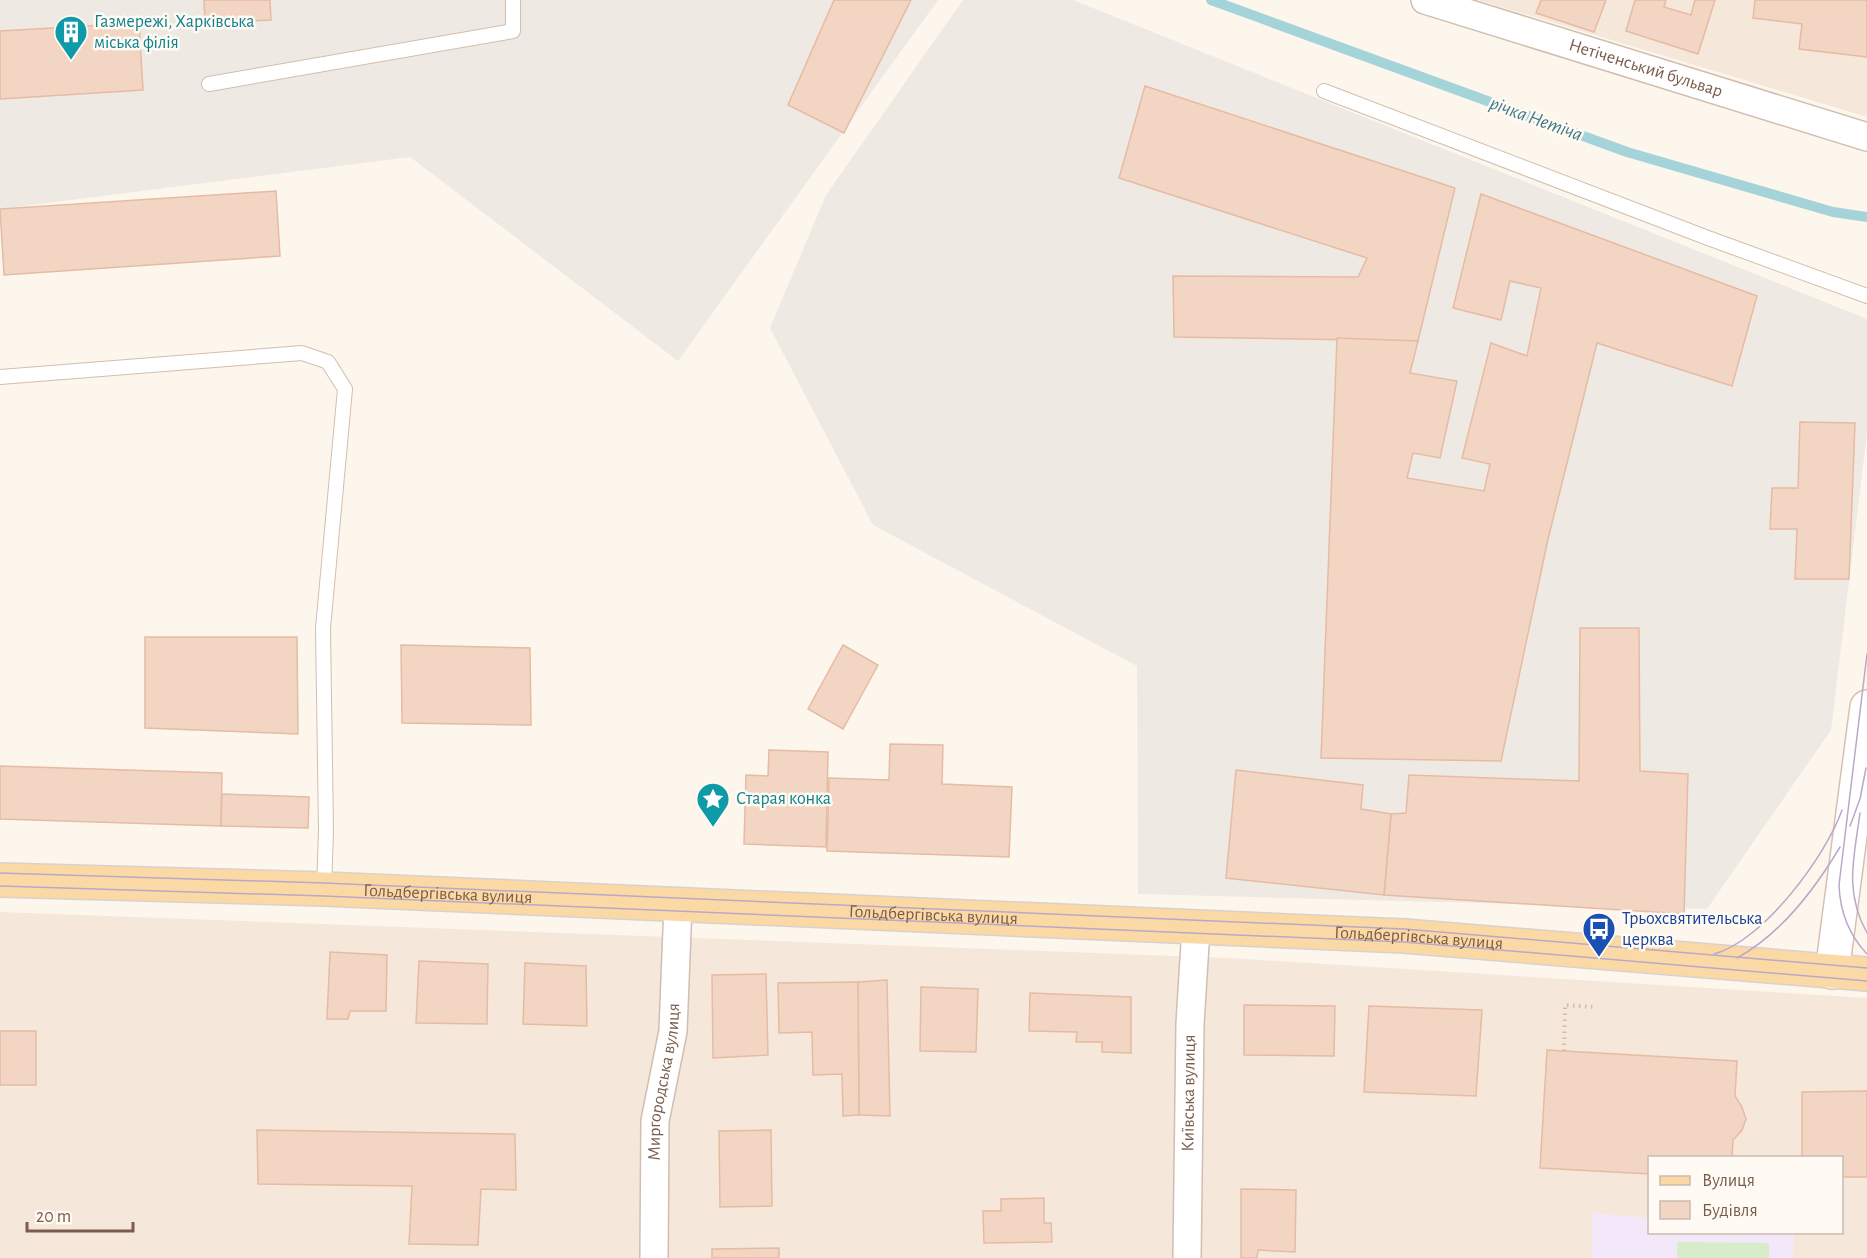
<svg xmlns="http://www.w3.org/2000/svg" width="1867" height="1258" viewBox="0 0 1867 1258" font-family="'Alegreya Sans',sans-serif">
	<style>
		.residential { fill: #f5e8da; fill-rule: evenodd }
		.industrial { fill: #efe9e4 }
		.education { fill: #f3e8fa }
		.green { fill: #d8ecc9 }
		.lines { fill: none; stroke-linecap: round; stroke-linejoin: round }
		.stream { stroke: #a5d3da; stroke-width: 10 }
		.building { fill: #f3d5c3; stroke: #e6bba3; stroke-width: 1.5 }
		.service-casing { stroke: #d1beb0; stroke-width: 16 }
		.minor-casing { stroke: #d1beb0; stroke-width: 30 }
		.secondary-casing { stroke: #d6c0b0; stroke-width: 36 }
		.primary-casing { stroke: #dad1cd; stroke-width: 36 }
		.path { stroke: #d9b8a5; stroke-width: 4; stroke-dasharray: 1.5 4.5; stroke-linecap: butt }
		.service { stroke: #fff; stroke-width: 14 }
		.minor { stroke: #fff; stroke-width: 27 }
		.secondary { stroke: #fff; stroke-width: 33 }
		.primary { stroke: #fbd9a5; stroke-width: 33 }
		.tram { stroke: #b9a8c9; stroke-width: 1.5 }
		.labels { text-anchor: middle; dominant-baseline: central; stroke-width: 5; stroke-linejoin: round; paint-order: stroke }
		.culture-label { font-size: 18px; fill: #0d838f; stroke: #fffaf3; text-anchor: start }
		.street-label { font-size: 18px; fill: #7a5c4d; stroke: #fffaf3 }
		.transit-label { font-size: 18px; fill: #164399; stroke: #fffaf3; text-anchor: start }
		.water-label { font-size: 20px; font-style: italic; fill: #437c86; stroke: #fffaf3 }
	</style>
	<rect width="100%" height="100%" fill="#fdf6ec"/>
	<g class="residential">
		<polygon points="1478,0 1867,0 1867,117"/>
		<path d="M0,912l1229,46 638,40v260h-1867zM1650,1158h192v74h-192z"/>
	</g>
	<g class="industrial">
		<polygon points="0,0 938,0 678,361 410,157 0,209"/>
		<polygon points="963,0 1073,0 1867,319 1867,433 1831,730 1707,909 1138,894 1137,666 873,525 770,328 826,195"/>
	</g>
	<polygon class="education" points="1593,1213 1649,1218 1650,1232 1794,1233 1793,1258 1591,1258"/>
	<polygon class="green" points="1677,1242 1769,1243 1769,1258 1677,1258"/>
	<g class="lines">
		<polyline class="stream" points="1211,0 1627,152 1833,212 1867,217"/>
	</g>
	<g class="building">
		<polygon points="204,0 270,0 271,20 205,23"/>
		<polygon points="834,0 911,0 844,133 788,105"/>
		<polygon points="1541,0 1606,0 1594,32 1536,13"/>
		<polygon points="1635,0 1666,0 1664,7 1691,15 1695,0 1715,0 1698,54 1626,31"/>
		<polygon points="1755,0 1867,0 1867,57 1799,49 1802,24 1753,18"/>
		<polygon points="139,23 143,90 0,99 0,31"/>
		<polygon points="1145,86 1455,188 1418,341 1174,337 1173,276 1358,277 1367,258 1119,178"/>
		<polygon points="276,191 280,256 4,275 0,209"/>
		<polygon points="1481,194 1757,296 1732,386 1597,343 1548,539 1501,761 1321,758 1337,338 1418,341 1410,373 1457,381 1440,458 1413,453 1407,478 1484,491 1490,464 1462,458 1491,343 1527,356 1541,288 1510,281 1501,320 1453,308"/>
		<polygon points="1800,422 1855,423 1849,579 1795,579 1797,529 1770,529 1772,488 1798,488"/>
		<polygon points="1580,628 1639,628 1640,771 1688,774 1684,914 1384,895 1391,814 1406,813 1409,775 1579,781"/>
		<polygon points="145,637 297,637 298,734 145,728"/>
		<polygon points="401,645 530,648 531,725 402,723"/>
		<polygon points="843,645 878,665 843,729 808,709"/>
		<polygon points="890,744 943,745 942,784 1012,787 1009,857 827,851 829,778 889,780"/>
		<polygon points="769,750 828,752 826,847 744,844 746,775 768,776"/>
		<polygon points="0,766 222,773 221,826 0,819"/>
		<polygon points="1236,770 1363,785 1361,809 1391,814 1384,895 1226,878"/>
		<polygon points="222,794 309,797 308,828 221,826"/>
		<polygon points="330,952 387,955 386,1011 350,1011 348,1019 327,1019"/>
		<polygon points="419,961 488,964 487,1024 416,1023"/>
		<polygon points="525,963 586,966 587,1026 523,1024"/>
		<polygon points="766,974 768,1055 713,1058 712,975"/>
		<polygon points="887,980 890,1116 859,1115 858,982"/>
		<polygon points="858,982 859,1115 843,1116 842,1074 813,1075 812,1032 779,1033 778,983"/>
		<polygon points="921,987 978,989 976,1052 920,1051"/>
		<polygon points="1030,993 1131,997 1131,1053 1102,1052 1102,1042 1076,1042 1077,1032 1029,1031"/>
		<polygon points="1244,1005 1335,1006 1334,1056 1244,1055"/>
		<polygon points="1369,1006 1482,1010 1476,1096 1364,1092"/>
		<rect x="0" y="1031" width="36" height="54"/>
		<polygon points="1547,1050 1737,1061 1735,1096 1742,1107 1746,1119 1742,1130 1733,1140 1732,1158 1650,1158 1650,1174 1540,1168"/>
		<polygon points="1867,1091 1867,1177 1842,1177 1842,1158 1802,1158 1802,1092"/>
		<polygon points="257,1130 515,1134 516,1190 481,1189 478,1245 409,1244 412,1186 258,1184"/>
		<polygon points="771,1130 772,1206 720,1207 719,1131"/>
		<polygon points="1241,1189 1296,1190 1295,1252 1258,1250 1257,1258 1241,1258"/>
		<polygon points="1044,1198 1044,1223 1051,1223 1052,1242 984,1243 983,1211 1001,1211 1001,1199"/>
		<polygon points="779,1248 779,1258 712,1258 712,1249"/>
	</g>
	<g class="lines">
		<g class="service-casing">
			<g id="service">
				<polyline points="209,84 513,31 513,0"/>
				<polyline points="1324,91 1708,238 1867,296"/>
				<polyline points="0,377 302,353 328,362 345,389 323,628 326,831 324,889"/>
			</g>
		</g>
		<g class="minor-casing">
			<g id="minor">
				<path id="s1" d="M1425,0l442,137"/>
				<path id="s2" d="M654,1258l1,-137 18,-90 5,-126"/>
				<path id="s3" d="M1187,1258l3,-234 6,-96"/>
			</g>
		</g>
		<g class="secondary-casing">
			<polyline id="secondary" points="1832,972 1867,707"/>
		</g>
		<g class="primary-casing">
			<g id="primary">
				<path id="s4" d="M0,880l324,9 1080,47 463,38"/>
			</g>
		</g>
		<polyline class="path" points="1564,1051 1565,1005 1595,1007"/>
		<use href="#service" class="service"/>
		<use href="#minor" class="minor"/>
		<use href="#secondary" class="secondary"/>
		<use href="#primary" class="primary"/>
		<g class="tram">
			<path d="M1867,654l-28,231c1,27 10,50 28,69"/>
			<path d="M1860,813c-6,45 -16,78 7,120"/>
			<polyline points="1850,826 1860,799 1866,768"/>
			<polyline points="0,873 324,883 1404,929 1867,968"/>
			<polyline points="0,886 324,896 1404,942 1867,981"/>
			<path d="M1714,954c49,-13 112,-98 128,-144"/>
			<path d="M1737,958c44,-24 78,-69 103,-111"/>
		</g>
	</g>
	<defs>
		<g id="building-pin" transform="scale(1.725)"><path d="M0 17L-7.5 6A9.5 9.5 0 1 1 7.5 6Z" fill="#0f9aa8" stroke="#fffaf3"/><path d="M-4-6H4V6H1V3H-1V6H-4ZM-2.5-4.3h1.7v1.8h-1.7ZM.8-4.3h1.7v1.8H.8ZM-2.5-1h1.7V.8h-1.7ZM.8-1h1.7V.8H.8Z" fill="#fff"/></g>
		<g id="sight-pin" transform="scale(1.725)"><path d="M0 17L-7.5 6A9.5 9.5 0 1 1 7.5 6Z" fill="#0f9aa8" stroke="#fffaf3"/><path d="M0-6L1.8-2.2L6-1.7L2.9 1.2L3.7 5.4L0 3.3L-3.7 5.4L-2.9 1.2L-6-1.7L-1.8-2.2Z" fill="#fff"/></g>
		<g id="bus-pin" transform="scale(1.725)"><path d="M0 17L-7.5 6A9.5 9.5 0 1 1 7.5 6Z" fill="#1a4fb4" stroke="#fffaf3"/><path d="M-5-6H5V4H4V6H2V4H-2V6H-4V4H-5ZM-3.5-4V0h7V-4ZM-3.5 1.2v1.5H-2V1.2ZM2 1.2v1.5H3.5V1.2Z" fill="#fff"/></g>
	</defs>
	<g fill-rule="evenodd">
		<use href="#building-pin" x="71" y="32"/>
		<use href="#sight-pin" x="713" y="799"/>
		<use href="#bus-pin" x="1599" y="929"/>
	</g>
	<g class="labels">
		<g class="culture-label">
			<text x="94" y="22">Газмережі, Харківська<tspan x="94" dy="21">міська філія</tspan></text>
			<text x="736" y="799">Старая конка</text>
		</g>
		<g class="street-label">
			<text stroke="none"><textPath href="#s1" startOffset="231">Нетіченський бульвар</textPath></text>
			<text stroke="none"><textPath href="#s4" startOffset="448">Гольдбергівська вулиця</textPath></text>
			<text stroke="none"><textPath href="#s4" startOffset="934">Гольдбергівська вулиця</textPath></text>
			<text stroke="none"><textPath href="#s4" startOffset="1420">Гольдбергівська вулиця</textPath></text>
			<text stroke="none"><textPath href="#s2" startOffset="177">Миргородська вулиця</textPath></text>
			<text stroke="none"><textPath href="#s3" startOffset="165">Київська вулиця</textPath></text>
		</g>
		<g class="transit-label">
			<text x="1622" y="919">Трьохсвятительська<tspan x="1622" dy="21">церква</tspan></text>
		</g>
		<g class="water-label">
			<text transform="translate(1536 119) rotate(20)">річка Нетіча</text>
		</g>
	</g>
	<rect x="1648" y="1156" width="195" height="78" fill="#fffaf3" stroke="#cabbb1" stroke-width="1.5"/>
	<rect x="1660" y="1176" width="30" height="9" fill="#fbd9a5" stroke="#cabbb1" stroke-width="1.5"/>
	<text x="1702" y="1186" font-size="18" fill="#7a5c4d">Вулиця</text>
	<rect x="1660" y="1201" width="30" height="18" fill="#f3d5c3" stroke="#cabbb1" stroke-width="1.5"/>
	<text x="1702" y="1216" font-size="18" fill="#7a5c4d">Будівля</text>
	<path d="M27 1222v9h106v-9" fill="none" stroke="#7a5c4d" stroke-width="3"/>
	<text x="36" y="1222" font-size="18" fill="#7a5c4d" stroke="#fffaf3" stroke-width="4.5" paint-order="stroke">20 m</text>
</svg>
